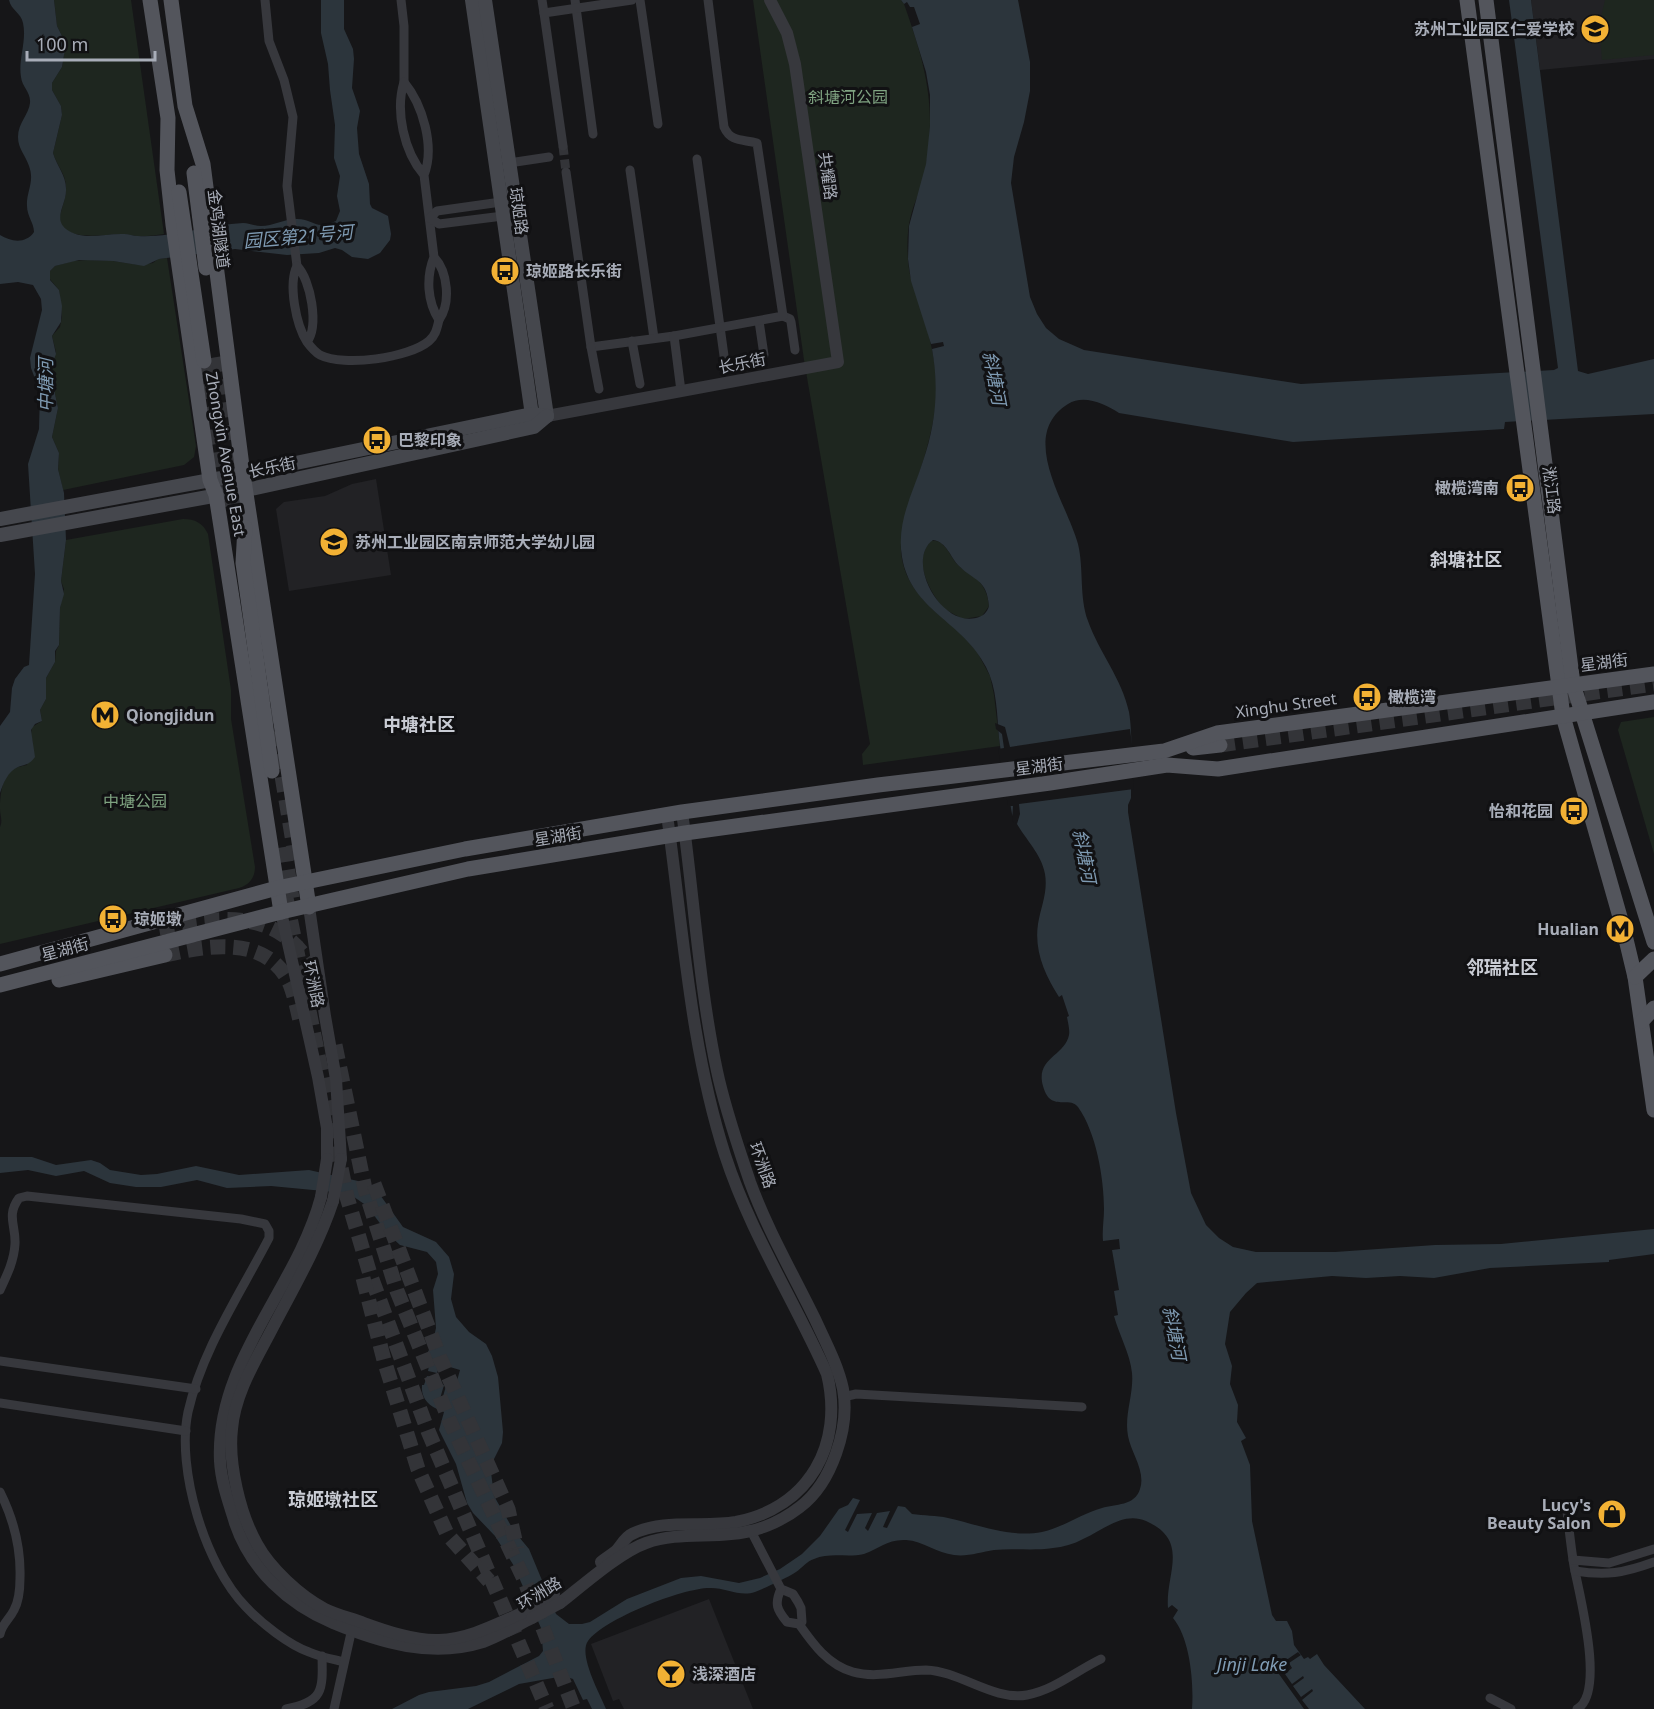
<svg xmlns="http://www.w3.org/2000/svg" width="1654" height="1709" viewBox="0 0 1654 1709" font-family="'Noto Sans','Noto Sans SC',sans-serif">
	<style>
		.built { fill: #222225 }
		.green { fill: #1e261f }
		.water { fill: #2c353c; fill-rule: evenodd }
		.pier { fill: #161618 }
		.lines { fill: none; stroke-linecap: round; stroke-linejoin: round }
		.minor-tunnel { stroke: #333438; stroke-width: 9; stroke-dasharray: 9 4.5; stroke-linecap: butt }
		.primary-tunnel { stroke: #333438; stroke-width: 15; stroke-dasharray: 15 8; stroke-linecap: butt }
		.minor { stroke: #37383d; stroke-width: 9 }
		.tertiary { stroke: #37383d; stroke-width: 12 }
		.secondary { stroke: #45474d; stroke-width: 14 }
		.primary { stroke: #53555c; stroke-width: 15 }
		.tertiary-bridge { stroke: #37383d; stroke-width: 12 }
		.labels { text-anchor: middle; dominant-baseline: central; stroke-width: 6; stroke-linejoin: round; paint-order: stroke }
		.poi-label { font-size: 16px; font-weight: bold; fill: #a8adb8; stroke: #111113; text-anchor: start }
		.park-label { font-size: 16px; fill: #7fa381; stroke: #111113 }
		.street-label { font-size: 16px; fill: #a8adb8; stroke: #111113 }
		.water-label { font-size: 18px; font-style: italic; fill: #7f9bb3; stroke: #111113 }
		.neighbourhood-label { font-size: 18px; font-weight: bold; fill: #c9ccd4; stroke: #111113 }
	</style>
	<rect width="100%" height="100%" fill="#161618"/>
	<g class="built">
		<polygon points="1531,0 1654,0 1654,59 1540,70"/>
		<polygon points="376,479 391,575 289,591 276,509 284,502 325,496 352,484"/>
		<polygon points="709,1599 753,1709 624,1709 619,1699 613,1701 591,1644"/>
	</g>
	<g class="green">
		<path d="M54,0h77l33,234c-9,1 -19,3 -28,2 -5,-1 -9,-2 -14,-2 -15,0 -60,9 -62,-15 -1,-6 7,-20 6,-32 0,-13 -9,-21 -13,-34l9,-38 -1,-9 -9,-16v-7l10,-16 2,-12v-15l-7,-14z"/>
		<path d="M753,0h148l3,4c22,62 34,106 20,172 -3,14 -10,26 -13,39 -4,14 -4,31 -3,45 1,19 9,35 14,52 10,32 18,65 13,98 -4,27 -12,53 -21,79 -6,21 -14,40 -13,62 2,28 18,46 38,64l4,-7c-14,-18 -31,-48 -12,-67 14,-3 19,16 27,24 4,4 8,6 12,8 12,8 18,20 19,33l-7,10 -19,3 -17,-9 14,23 16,17 14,26 4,19 6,51 -137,19 -1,-11 8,-10 -66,-384z"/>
		<polygon points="1605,0 1654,0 1654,55 1602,60 1599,25"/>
		<polygon points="167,258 196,446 194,457 184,465 63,490 58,469 59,453 52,437 58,408 50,370 56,352 52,336 60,327 62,317 59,290 49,278 50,271 55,266 73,261 87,260 113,261 139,265 153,263 158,259"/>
		<path d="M183,519c12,0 20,4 25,15l23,156v29l24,148c0,11 -6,18 -16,21l-239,56v-117c3,-7 0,-11 0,-18 0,-14 2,-37 18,-42 3,-1 6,-1 9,-2l6,-21 -2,-10 1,-7 10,-6 -2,-11 6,-11v-21l9,-16 1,-11 3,-6 1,-37 4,-19 -3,-8 5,-41z"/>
		<polygon points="1654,717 1654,854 1618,730 1621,722"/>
	</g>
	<g class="water">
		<path d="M9,0h45l3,26 7,14 1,9 -3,18 -10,16v7l9,16 1,9 -9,38c4,14 14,23 13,38 0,13 -13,28 0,38 18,13 39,4 58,5 5,0 9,2 14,2 31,2 72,-11 105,-13 6,0 12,3 18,3 12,0 23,-7 36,-7 18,0 17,12 39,2l4,-10 -3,-15 3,-20 -6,-18 1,-33 -5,-35 -2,-26 -7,-31v-33h23v29l9,20 1,10 -2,29 8,23 -3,17 2,26 10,30 1,20 2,4 16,8 3,18 -1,6 -10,13 -12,6 -16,-2 -10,-7 -7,-2 -16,5 -32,2 -52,-6 -76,10 -15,7 -31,-5 -34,-1 -24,6 -5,5v9l9,10 3,16 -1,16 -9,14 4,18 -6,16 8,38 -6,29 7,16 -1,16 6,24 2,47 -5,41 3,13 -4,14 -1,37 -4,6v11l-9,16v21l-6,11 2,11 -7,3 -4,6 4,27c-6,8 -9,7 -17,10 -10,4 -15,17 -18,26v-67l10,-14 2,-24 3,-9 9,-12 5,-2 6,-91 -7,-110 11,-35 1,-37 -9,-24 -1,-10 12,-48 -1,-11 -8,-14 -15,-3 -18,2v-49c11,7 26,9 34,-3 0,-9 -7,-16 -7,-26 -1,-14 8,-24 2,-40 -3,-10 -11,-17 -11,-29 0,-14 11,-23 12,-34 1,-11 -8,-16 -9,-26 -3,-18 6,-36 2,-54 -2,-10 -12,-13 -14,-23z"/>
		<path d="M901,0h117l12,62v29l-6,31 -10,35 -3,26 19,114 7,17 9,14 13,11 25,11 217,34 253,-14 4,-2 -49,-368h22l47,371 10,3 66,-15v55l-149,8 -1,7 -211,13 -174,-29c-14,-9 -35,-19 -51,-9 -51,32 -1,99 10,140 6,25 1,53 10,77 11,31 34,58 41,91 4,23 2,61 2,86l-3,7v7l48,301 15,80 15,32 13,13 14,9 23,5h79l100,-7 66,-1 153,-15v25l-45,6v2l-119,6 -56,10 -34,-2 -34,2 -34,-2 -75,7 -11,10 -16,19 -5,32 7,22 -2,18 8,21 -1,17 9,16 -5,3 9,24 2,56 20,94 4,6h11l5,10 2,14 10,14 4,-2 2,2 7,-5 7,11 41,44h-173c2,-26 -2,-71 -19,-91l5,-8 -6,-5 -4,3c-3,-34 23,-67 -22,-87 -23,-10 -44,10 -63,18 -9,5 -20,8 -30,9 -20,3 -39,0 -59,2 -13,2 -27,7 -40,5 -17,-2 -31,-14 -48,-15 -19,-1 -27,9 -42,14 -16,4 -34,-2 -50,5 -7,2 -12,9 -18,13 -11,7 -29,15 -41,20 -15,5 -29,-4 -44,-4 -27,-1 -107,31 -123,53 -10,14 12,53 18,68h-14l-5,-10 -4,1 -10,-21 -9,-3 -45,8 -51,25h-76l27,-14 10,-3 47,-6 13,-4 50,-26 4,-5 -2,-23 -27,-62 -19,-30 -22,-23 -6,-10 -11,-39 -17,-34 5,-18 -5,-2 7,-24 9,2 5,-18 -20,-6 -3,9 -9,-2 1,-5 -7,-1 11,-24 3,-13 -3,-38 5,-16 -2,-12 -9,-10 -27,-7 -12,-11 -21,-28 -13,-9 -20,-5 -63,-6 -44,2 -30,-8 -36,7h-25l-26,-4 -26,-12 -28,5 -28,-6 -28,3v-16h32l24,8 35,-5 9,3 10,7 31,5 16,-1 39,-8 43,9 70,-5 49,11 20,11 25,35 33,15 13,15 5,17 -3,25 5,18 13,15 17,12 6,12 6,21 5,55 -1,11 -9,18 -2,11 3,24 20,35 15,18 27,65 13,10h13l8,-2 37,-23 54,-21 20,-2 38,7 21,-5 20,-9 22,-15 18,-18 19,-27 9,-4 5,-7 7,2 -15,30 3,2 9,-18 15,-1 -7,15 3,3 9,-18 13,-2 -7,16 4,1 11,-22 7,1 7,7c12,2 24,1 36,4 31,7 62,20 94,14 22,-5 39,-18 60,-24 13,-4 33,-2 38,-19 6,-18 -9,-36 -12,-53 -4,-21 6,-42 4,-63 -2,-20 -13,-38 -18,-57l4,-1 -4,-24 5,-1 -7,-40 8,-1 -1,-10 -16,2c-1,-11 1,-21 1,-32 0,-31 -8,-77 -26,-102 -9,-12 -28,6 -35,-21 -8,-28 22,-30 26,-51 1,-5 -1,-12 -2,-18l2,-1 -7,-21 -3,2c-14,-22 -25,-46 -21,-73 3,-18 10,-32 7,-50 -4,-23 -24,-38 -33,-60 -4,-25 -10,-51 -13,-76 -2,-24 -2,-50 -13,-71 -23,-46 -75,-56 -84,-110 -6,-35 11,-64 21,-96 13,-37 16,-74 9,-112l12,-3 -1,-4 -12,2 -20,-63 -3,-22 1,-33 17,-62 4,-38v-31l-4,-23 -14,-45 8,-3 -6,-17h-4l-3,-5 -3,2zM933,540c14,2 17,17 26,26 15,15 28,13 30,40 -2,7 -6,10 -13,12 -36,9 -71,-58 -43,-78z"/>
		<path d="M427,1376l10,2 -1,5 8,2 -7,24c-11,-5 -16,-13 -15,-24h2z"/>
	</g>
	<g class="pier">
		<polygon points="995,723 1005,727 1010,747 1130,729 1133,753 1134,789 1019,804 1020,814 1017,824 1012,821 1013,806 1008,806 998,749 1004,748 1002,734 996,729"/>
		<polygon points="1298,1652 1301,1655 1289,1663 1292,1668 1285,1674 1292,1684 1303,1676 1304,1678 1293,1686 1301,1697 1312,1689 1313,1691 1302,1700 1309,1709 1304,1709 1271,1663 1278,1658 1282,1663"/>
	</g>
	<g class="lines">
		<polyline class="minor-tunnel" points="563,146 566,172"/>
		<g class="primary-tunnel">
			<polyline points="217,357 245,540"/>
			<polyline points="204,361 225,507"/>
			<polyline points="267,686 296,860"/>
			<polyline points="1220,745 1654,684"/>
			<polyline points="284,847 292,898"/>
			<polyline points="286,898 347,1197 370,1274 428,1431 547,1709"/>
			<path d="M159,928c57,-10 113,-22 150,34 5,8 7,18 9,26"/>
			<path d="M165,955c44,-10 102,-20 125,29 5,13 8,28 11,41"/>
			<polyline points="335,1045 365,1189 397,1291 450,1422 524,1579 574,1709"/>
			<polyline points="374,1184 440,1358 508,1509 517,1549"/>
			<polyline points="363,1278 384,1360 418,1469 447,1534 489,1581"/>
		</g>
		<g class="minor">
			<polyline points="265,0 269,41 284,80 293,117 287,186 297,266"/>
			<polyline points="401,0 404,26 404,82"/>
			<polyline points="542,0 544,13"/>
			<polyline points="575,0 593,134"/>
			<polyline points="640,0 658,124"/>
			<polyline points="563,146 544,13 632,0"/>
			<polyline points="697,159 725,363"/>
			<polyline points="509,163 549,157"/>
			<polyline points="630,170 654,338"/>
			<polyline points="566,172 591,347 674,336"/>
			<path d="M424,175c-20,-23 -29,-64 -20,-93 19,23 31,65 20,93l10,82c-8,20 -7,44 5,63 12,-17 9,-48 -5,-63"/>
			<polyline points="501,202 437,211 430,218 439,224 503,216"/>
			<polyline points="783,316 790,319 791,322 795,350"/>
			<polyline points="759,321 764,355"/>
			<polyline points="632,341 640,384"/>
			<path d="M307,342c-11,-17 -19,-58 -10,-76 14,14 22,60 10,76 3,4 8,10 13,13 24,12 89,3 109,-14 7,-6 8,-13 10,-21"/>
			<polyline points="591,347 599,389"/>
			<path d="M681,391l-7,-55 109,-20 -26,-173c-13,-4 -26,0 -33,-16l-16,-127"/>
			<path d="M0,1290c7,-15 14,-29 15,-46 1,-19 -9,-28 4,-46l8,-2 214,23 24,5 4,7v7c-29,56 -67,112 -81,174 -12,57 17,153 58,195 15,16 43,38 63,45 11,5 23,7 35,10"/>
			<polyline points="0,1361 196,1389"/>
			<polyline points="843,1397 856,1394 1082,1407"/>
			<polyline points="0,1403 186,1431"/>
			<path d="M0,1492c14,28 21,55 20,86 0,10 -1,23 -6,32 -5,10 -12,14 -14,24"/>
			<path d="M1567,1511c2,18 4,37 7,55 5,28 32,127 3,143"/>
			<polyline points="751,1531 781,1589 793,1594 798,1602 801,1608 802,1622 799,1624"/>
			<polyline points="1573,1560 1609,1563 1654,1549"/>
			<path d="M1575,1571c31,5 49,2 79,-9"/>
			<path d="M781,1589c-7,15 -4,21 6,33l12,2c14,20 29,41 54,48 24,7 49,-2 73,-2 34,1 67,31 101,25 27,-5 49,-24 74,-36"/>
			<polyline points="1490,1698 1511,1709"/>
			<path d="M286,1709c37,-7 37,-18 36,-53"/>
			<polyline points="334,1709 353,1624"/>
		</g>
		<g class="tertiary">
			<polyline points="547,416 838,362 795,64 787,33 770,0"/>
			<polyline points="309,907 325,1016 336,1079 341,1159"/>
			<polyline points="281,912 318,1077 327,1128 327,1159"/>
			<path d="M321,1197c-24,91 -106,165 -101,264 1,21 9,42 15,62 16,47 53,81 98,100 48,20 99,35 150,19 17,-6 33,-16 49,-24"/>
			<path d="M333,1201c-15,45 -39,86 -61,128 -16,31 -37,64 -40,100 -4,34 8,85 25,115 13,24 43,52 68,65 12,6 26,9 39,14 22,8 51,18 75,17 32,-1 61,-18 90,-30"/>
			<path d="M601,1562c5,-4 10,-7 15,-11 5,-5 9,-14 16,-17 33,-16 70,-6 104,-12 74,-15 108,-78 91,-148 -33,-74 -77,-142 -102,-219 -35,-109 -42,-227 -58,-340"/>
			<path d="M560,1603c22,-17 60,-51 86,-60 28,-10 57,-6 85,-9 25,-2 50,-12 69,-27 32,-24 50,-80 43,-118 -5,-24 -18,-48 -28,-70 -22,-45 -48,-90 -65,-137 -12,-36 -25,-73 -33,-111 -18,-85 -23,-173 -35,-259"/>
		</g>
		<g class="secondary">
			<polyline points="472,0 533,422"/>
			<polyline points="485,0 547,416"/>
			<polyline points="0,519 243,474 532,414 547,416"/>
			<polyline points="0,535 246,490 534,427 547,416"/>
		</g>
		<g class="primary">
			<polyline points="150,0 168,118 167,170 173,225 210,480 216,495 281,912"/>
			<polyline points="171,0 185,106 203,164 243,474 309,907"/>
			<polyline points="1467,0 1563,716 1624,931 1635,977 1654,1110"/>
			<polyline points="1486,0 1573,684 1654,942"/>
			<polyline points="194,173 206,268"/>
			<polyline points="179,192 204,361"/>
			<polyline points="245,527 243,563 272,771"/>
			<polyline points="1193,748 1220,745"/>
			<polyline points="0,964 277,888 465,849 682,812 878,785 1164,751 1217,733 1654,674"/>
			<polyline points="1635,977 1654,959"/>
			<polyline points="59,980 165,955"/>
			<polyline points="0,985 281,912 468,869 685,833 1050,783 1167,765 1218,769 1654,702"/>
			<polyline points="1642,1021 1654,1008"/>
		</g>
		<g class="tertiary-bridge">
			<polyline points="321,1197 327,1159"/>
			<polyline points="333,1201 341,1159"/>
			<polyline points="529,1610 554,1594"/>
			<polyline points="532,1618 560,1603"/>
		</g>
	</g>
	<defs>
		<g id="school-disc" transform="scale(1.5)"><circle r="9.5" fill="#f2b134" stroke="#111113"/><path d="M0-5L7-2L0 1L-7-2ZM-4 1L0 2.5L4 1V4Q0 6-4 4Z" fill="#111"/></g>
		<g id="bus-disc" transform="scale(1.5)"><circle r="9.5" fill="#f2b134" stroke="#111113"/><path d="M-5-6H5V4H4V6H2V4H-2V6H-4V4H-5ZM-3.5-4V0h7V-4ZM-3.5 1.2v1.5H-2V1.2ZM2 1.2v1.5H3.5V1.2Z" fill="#111"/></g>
		<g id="metro-disc" transform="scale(1.5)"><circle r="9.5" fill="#f2b134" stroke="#111113"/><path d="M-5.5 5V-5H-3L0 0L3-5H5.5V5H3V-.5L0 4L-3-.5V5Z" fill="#111"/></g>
		<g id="shop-disc" transform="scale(1.5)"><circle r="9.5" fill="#f2b134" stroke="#111113"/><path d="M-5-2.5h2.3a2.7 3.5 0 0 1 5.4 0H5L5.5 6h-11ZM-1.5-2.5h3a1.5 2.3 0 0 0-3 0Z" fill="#111"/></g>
		<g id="bar-disc" transform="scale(1.5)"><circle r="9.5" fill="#f2b134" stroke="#111113"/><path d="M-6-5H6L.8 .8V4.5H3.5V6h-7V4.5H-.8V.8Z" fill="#111"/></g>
	</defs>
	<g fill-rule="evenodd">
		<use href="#school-disc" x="1595" y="29"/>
		<use href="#bus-disc" x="505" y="271"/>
		<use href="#bus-disc" x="377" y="440"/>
		<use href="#bus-disc" x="1520" y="488"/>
		<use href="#school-disc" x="334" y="542"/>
		<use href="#bus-disc" x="1367" y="697"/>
		<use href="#metro-disc" x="105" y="715"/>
		<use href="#bus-disc" x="1574" y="811"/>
		<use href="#bus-disc" x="113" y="919"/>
		<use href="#metro-disc" x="1620" y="929"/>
		<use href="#shop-disc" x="1612" y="1514"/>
		<use href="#bar-disc" x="671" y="1674"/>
	</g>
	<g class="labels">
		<g class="poi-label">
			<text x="1574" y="29" text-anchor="end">苏州工业园区仁爱学校</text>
			<text x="526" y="271">琼姬路长乐街</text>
			<text x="398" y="440">巴黎印象</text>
			<text x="1499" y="488" text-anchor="end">橄榄湾南</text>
			<text x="355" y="542">苏州工业园区南京师范大学幼儿园</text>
			<text x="1388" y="697">橄榄湾</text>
			<text x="126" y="715">Qiongjidun</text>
			<text x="1553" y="811" text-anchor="end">怡和花园</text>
			<text x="134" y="919">琼姬墩</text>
			<text x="1599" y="929" text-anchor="end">Hualian</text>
			<text x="1591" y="1505" text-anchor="end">Lucy's<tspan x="1591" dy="18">Beauty Salon</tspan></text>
			<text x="692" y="1674">浅深酒店</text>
		</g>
		<g class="park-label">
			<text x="848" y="97">斜塘河公园</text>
			<text x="135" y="801">中塘公园</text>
		</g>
		<g class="street-label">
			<text transform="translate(828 176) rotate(82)">共耀路</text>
			<text transform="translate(519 211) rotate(82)">琼姬路</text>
			<text transform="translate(219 229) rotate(83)">金鸡湖隧道</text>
			<text transform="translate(742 363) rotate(-11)">长乐街</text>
			<text transform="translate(226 454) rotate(80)">Zhongxin Avenue East</text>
			<text transform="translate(272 467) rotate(-12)">长乐街</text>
			<text transform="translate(1552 490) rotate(83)">淞江路</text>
			<text transform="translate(1604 662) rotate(-7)">星湖街</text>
			<text transform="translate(1286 705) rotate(-8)">Xinghu Street</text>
			<text transform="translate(1039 766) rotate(-7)">星湖街</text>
			<text transform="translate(558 836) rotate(-9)">星湖街</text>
			<text transform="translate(65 949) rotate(-15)">星湖街</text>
			<text transform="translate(314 984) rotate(78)">环洲路</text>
			<text transform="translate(763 1165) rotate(70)">环洲路</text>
			<text transform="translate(539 1593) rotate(-31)">环洲路</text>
		</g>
		<g class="water-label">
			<text transform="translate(298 236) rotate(-5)">园区第21号河</text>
			<text transform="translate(995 378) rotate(79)">斜塘河</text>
			<text transform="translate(45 385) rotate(-90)">中塘河</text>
			<text transform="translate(1085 856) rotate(79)">斜塘河</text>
			<text transform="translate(1175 1333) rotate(79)">斜塘河</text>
			<text x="1252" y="1664">Jinji Lake</text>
		</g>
		<g class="neighbourhood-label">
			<text x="1466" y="559">斜塘社区</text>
			<text x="419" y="724">中塘社区</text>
			<text x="1502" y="967">邻瑞社区</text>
			<text x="333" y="1499">琼姬墩社区</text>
		</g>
	</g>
	<path d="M27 51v9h128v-9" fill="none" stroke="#a8adb8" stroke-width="3"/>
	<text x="36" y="51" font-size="18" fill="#a8adb8" stroke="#111113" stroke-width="4.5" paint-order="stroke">100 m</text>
</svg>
